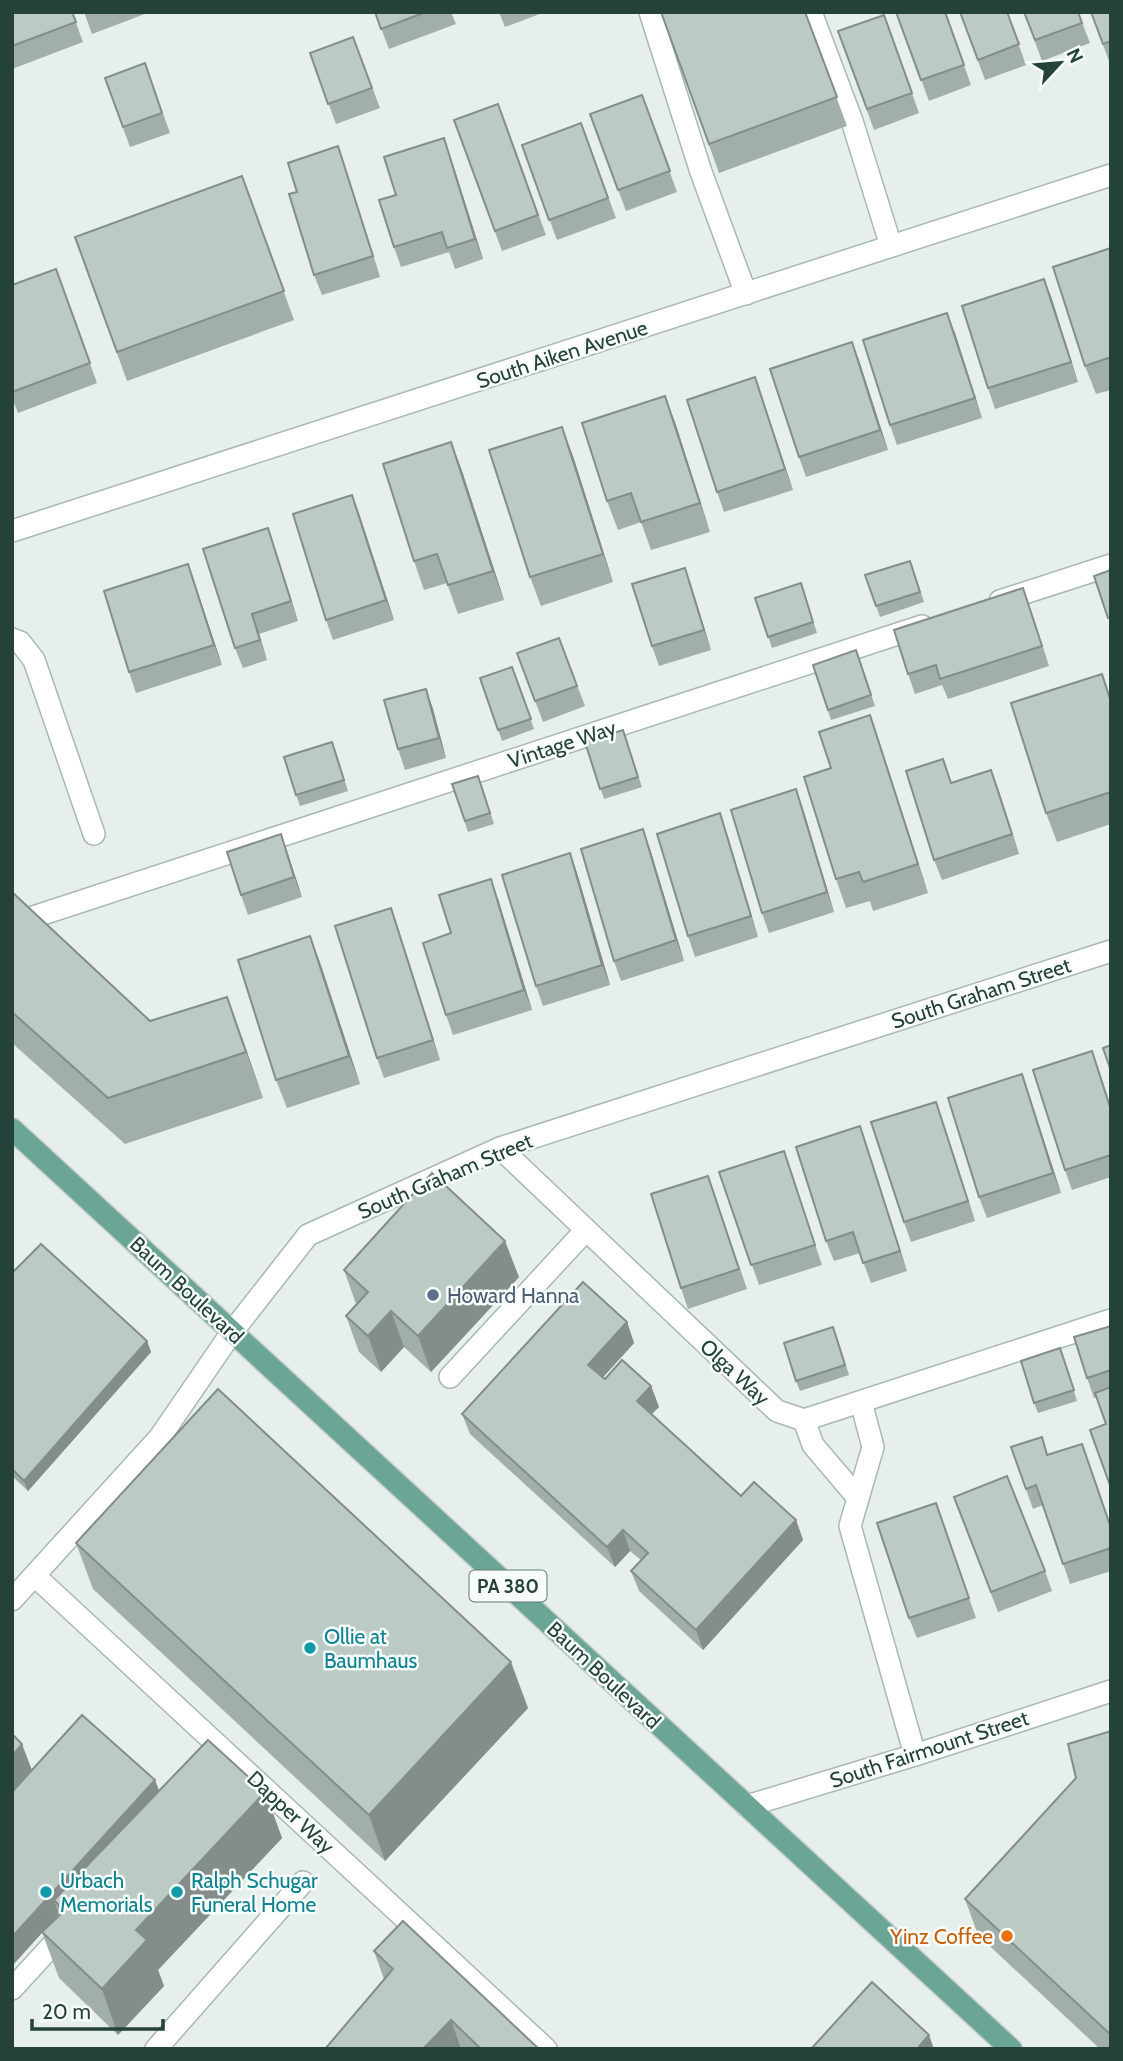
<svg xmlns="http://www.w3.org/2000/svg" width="1123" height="2061" viewBox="0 0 1123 2061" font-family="Cabin,sans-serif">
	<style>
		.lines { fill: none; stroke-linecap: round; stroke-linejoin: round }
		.minor-casing { stroke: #a8b8b2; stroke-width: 24 }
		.major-casing { stroke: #c2cac8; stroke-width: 24 }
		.minor { stroke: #fff; stroke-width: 21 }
		.major { stroke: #6aa596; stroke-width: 21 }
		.wall { fill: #a1aea9 }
		.shaded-wall { fill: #838d89 }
		.building { fill: #bbcac4; stroke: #838d89; stroke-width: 2 }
		.service-dot { fill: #5c6f8a; stroke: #f7fbf9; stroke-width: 2.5 }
		.culture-dot { fill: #0f9aa8; stroke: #f7fbf9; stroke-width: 2.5 }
		.food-dot { fill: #e8710a; stroke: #f7fbf9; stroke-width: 2.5 }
		.labels { text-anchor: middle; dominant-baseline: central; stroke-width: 5; stroke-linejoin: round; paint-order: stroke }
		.shield { fill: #f7fbf9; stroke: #637a73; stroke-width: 2 }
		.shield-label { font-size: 19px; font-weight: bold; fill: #24423a }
		.street-label { font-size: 21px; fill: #24423a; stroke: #f7fbf9 }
		.service-label { font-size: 21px; fill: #4e5e75; stroke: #f7fbf9; text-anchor: start }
		.culture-label { font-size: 21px; fill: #0d838f; stroke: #f7fbf9; text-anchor: start }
		.food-label { font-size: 21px; fill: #c56008; stroke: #f7fbf9; text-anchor: end }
	</style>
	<rect width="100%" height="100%" fill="#e6efeb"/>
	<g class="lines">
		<g class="minor-casing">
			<g id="minor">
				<polyline points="650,12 701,172 746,294"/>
				<polyline points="811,12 852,121 891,246"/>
				<polyline points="12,531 1111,175"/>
				<polyline points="1000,601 1111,565"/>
				<polyline points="12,639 20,642 34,660 94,834"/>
				<polyline points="12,924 922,626"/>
				<polyline points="500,1148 777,1411 804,1420 1111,1320"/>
				<polyline points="450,1377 586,1230"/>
				<polyline points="861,1402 873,1447 850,1526 915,1755"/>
				<polyline points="804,1420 813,1445 858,1498"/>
				<polyline points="35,1576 546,2049"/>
				<polyline points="12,1600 160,1437 232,1332 308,1235 500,1148 1111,951"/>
				<polyline points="747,1806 915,1755 1111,1691"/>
				<polyline points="12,1989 68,1928"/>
				<polyline points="156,2049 303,1882"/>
			</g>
		</g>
		<g class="major-casing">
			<polyline id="major" points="12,1129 1011,2049"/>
		</g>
		<use href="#minor" class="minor"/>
		<use href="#major" class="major"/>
	</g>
	<g class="wall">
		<polygon points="12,12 72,12 83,42 12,69"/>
		<polygon points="84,12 150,12 92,34"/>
		<polygon points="375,12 451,12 456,24 389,49"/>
		<polygon points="499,12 545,12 505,27"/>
		<polygon points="661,12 805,12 847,126 719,173"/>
		<polygon points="896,12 945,12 971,85 929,101"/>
		<polygon points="960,12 1007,12 1026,65 985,80"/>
		<polygon points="1024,12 1078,12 1090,43 1042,61"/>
		<polygon points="1091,12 1111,12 1110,64"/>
		<polygon points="884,15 919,113 874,130 838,31"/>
		<polygon points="353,37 380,108 336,124 310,53"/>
		<polygon points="145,63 170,133 130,147 105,78"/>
		<polygon points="642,95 677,192 626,211 590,114"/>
		<polygon points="498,104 546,235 502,251 454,120"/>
		<polygon points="581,123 616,218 557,240 522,145"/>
		<polygon points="444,138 483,259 455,269 449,252 401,267 394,247"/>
		<polygon points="338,146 380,277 322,295 314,275"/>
		<polygon points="242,176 294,320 127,381 75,237"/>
		<polygon points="1111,248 1111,390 1096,394 1085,366"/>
		<polygon points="56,269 97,383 18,413 12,398 12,285"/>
		<polygon points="1044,279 1078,382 995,409 988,388"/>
		<polygon points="955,333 982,418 897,445 890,425"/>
		<polygon points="852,342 888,450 806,477 799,457"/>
		<polygon points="755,377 793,490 724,512 717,492"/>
		<polygon points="665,396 676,425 710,532 651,550 641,522 618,530 607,501"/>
		<polygon points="451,442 462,471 504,600 458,614 447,583 424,590 414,561"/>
		<polygon points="573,456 613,582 541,606 530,577"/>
		<polygon points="352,495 394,620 333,640 326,620"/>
		<polygon points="268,528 298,621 259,634 267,660 243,668 235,648"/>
		<polygon points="910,561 924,602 880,617 865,575"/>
		<polygon points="801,583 817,633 772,648 755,598"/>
		<polygon points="195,584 222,665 136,693 129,672"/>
		<polygon points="692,588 711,650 659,666 652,646"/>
		<polygon points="1023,588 1049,666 948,699 942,685 915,694 908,674"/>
		<polygon points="559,638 585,706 543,722 517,653"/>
		<polygon points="856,650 875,706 831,720 813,665"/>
		<polygon points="512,667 534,729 502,741 480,678"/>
		<polygon points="426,689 433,709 446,758 405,770 398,749"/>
		<polygon points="1111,699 1111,824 1057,842 1046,813"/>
		<polygon points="623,730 642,787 604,799 585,742"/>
		<polygon points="332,742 348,791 300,806 296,795"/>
		<polygon points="880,744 928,893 873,911 870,901 846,908 836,879 831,768"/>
		<polygon points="991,770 1019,854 942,880 934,860 951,783"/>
		<polygon points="452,784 482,786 494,824 468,832"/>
		<polygon points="796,789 803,809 834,912 769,933 762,913"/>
		<polygon points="281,834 302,897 248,915 241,895"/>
		<polygon points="727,834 758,937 695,957 688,936"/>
		<polygon points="650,849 684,961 621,981 614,961"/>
		<polygon points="570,853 577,873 610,985 543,1006 536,986"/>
		<polygon points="12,892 150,1021 227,997 263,1098 125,1144 12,1043"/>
		<polygon points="498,899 532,1010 453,1035 446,1015 451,933"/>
		<polygon points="391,908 440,1060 384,1078 377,1058"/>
		<polygon points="310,936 360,1084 287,1108 276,1080"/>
		<polygon points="1099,1072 1111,1107 1111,1177 1072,1190 1065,1170"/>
		<polygon points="1022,1074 1061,1193 987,1218 979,1197"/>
		<polygon points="943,1122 975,1221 911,1242 904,1222"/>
		<polygon points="860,1126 907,1271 871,1283 860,1253 834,1261 826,1241"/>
		<polygon points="784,1151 822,1265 759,1285 719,1172"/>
		<polygon points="715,1196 747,1289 688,1309 681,1288"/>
		<polygon points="344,1270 519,1277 431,1372 404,1347 381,1372 359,1352 346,1316 356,1304"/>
		<polygon points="12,1273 147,1341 151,1352 28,1491 12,1476"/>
		<polygon points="627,1322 634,1343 603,1377 605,1379 651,1386 659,1407 651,1414 741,1496 796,1520 803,1540 703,1650 639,1591 631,1571 641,1560 630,1551 615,1567 470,1434 462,1414"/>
		<polygon points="1111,1326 1111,1488 1106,1424 1097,1397 1094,1398 1087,1378"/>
		<polygon points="837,1337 849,1375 800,1391 796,1381"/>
		<polygon points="1064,1359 1077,1401 1038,1413 1034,1403"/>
		<polygon points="1042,1437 1048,1455 1111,1527 1111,1571 1070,1584 1043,1505 1033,1509 1011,1447"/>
		<polygon points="954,1497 1045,1571 1052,1591 998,1612"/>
		<polygon points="936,1503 976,1618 917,1638 909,1618"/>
		<polygon points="76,1543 528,1708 385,1861 93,1589"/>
		<polygon points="1111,1731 1111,2049 1100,2049 978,1935 965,1899 1076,1778"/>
		<polygon points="32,1770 159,1791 265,1792 282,1838 158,1970 164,1986 118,2035 59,1978 42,1932 59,1916 59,1914 12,1966"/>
		<polygon points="374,1951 539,2049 325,2049 384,1979"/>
	</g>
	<g class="shaded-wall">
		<polygon points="444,138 451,158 483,259 475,239"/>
		<polygon points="338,146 345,167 380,277 373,256"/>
		<polygon points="1044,279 1052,299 1078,382 1071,362"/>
		<polygon points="947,313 955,333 982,418 975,398"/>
		<polygon points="852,342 860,363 888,450 880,430"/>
		<polygon points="755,377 762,398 793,490 785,469"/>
		<polygon points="665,396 676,425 710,532 700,503"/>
		<polygon points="562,427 573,456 613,582 603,554"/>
		<polygon points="451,442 462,471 504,600 493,571"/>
		<polygon points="352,495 360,516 394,620 386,600"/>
		<polygon points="268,528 275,549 298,621 291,601"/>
		<polygon points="188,564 195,584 222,665 214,645"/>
		<polygon points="685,568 692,588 711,650 704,630"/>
		<polygon points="1023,588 1030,608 1049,666 1042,646"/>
		<polygon points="252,614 259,634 267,660 260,640"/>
		<polygon points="426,689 433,709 446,758 439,738"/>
		<polygon points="870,715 880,744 928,893 918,864"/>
		<polygon points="991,770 999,791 1019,854 1012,834"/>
		<polygon points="796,789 803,809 834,912 827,892"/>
		<polygon points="720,813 727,834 758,937 751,916"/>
		<polygon points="643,829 650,849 684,961 676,940"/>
		<polygon points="281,834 288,854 302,897 294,877"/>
		<polygon points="570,853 577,873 610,985 602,965"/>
		<polygon points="491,879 498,899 532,1010 524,990"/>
		<polygon points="391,908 398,928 440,1060 433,1040"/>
		<polygon points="310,936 321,965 360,1084 349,1056"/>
		<polygon points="227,997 244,1043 263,1098 246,1052"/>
		<polygon points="1022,1074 1029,1094 1061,1193 1053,1173"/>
		<polygon points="936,1102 943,1122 975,1221 968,1201"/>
		<polygon points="860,1126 867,1146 907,1271 900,1251"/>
		<polygon points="505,1241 519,1277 431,1372 418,1336"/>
		<polygon points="391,1311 404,1347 381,1372 368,1336"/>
		<polygon points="627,1322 634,1343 596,1385 588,1365"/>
		<polygon points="147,1341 151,1352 28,1491 24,1481"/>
		<polygon points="651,1386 659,1407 644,1422 637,1401"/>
		<polygon points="796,1520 803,1540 703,1650 696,1630"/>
		<polygon points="623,1530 630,1551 615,1567 607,1547"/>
		<polygon points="511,1662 528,1708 385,1861 369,1815"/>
		<polygon points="22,1744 33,1773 12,1796 12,1756"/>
		<polygon points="155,1780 163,1800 54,1900 59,1914 12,1966 12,1937"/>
		<polygon points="265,1792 282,1838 158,1970 164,1986 118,2035 102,1989 136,1930"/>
		<polygon points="451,2020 461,2049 423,2049"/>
		<polygon points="929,2035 934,2049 917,2049"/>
	</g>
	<g class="building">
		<polygon points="12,12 72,12 76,22 12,46"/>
		<polygon points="375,12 426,12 381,29"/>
		<polygon points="661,12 805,12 837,97 709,144"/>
		<polygon points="896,12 945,12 964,65 921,80"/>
		<polygon points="960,12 1007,12 1019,44 978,60"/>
		<polygon points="1024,12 1078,12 1082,23 1035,40"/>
		<polygon points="1091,12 1111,12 1111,41 1103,44"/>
		<polygon points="884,15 912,93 867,109 838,31"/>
		<polygon points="353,37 372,88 328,104 310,53"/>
		<polygon points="145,63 162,113 123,127 105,78"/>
		<polygon points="642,95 670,171 618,190 590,114"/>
		<polygon points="498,104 538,215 495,231 454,120"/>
		<polygon points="581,123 608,198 549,220 522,145"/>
		<polygon points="444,138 475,239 447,248 442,232 394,247 379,200 396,195 384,157"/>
		<polygon points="338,146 373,256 314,275 289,194 297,192 288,163"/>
		<polygon points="242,176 284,291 117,352 75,237"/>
		<polygon points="1111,248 1111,357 1085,366 1053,267"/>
		<polygon points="56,269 90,363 12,392 12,285"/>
		<polygon points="1044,279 1071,362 988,388 962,306"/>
		<polygon points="947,313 975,398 890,425 863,340"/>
		<polygon points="852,342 880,430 799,457 770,369"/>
		<polygon points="755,377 785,469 717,492 687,400"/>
		<polygon points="665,396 700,503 641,522 631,493 607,501 582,423"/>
		<polygon points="562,427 603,554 530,577 489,450"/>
		<polygon points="451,442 493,571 448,585 437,554 414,561 383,464"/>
		<polygon points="352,495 386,600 326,620 293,514"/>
		<polygon points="268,528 291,601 252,614 260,640 235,648 203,549"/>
		<polygon points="910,561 920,592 876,606 865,575"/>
		<polygon points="188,564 214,645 129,672 104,591"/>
		<polygon points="685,568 704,630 652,646 632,584"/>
		<polygon points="1111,570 1111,617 1108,618 1094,576"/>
		<polygon points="801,583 813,622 768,637 755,598"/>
		<polygon points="1023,588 1042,646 940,679 936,665 908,674 894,630"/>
		<polygon points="559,638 577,686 535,701 517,653"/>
		<polygon points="856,650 871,695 828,710 813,665"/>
		<polygon points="512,667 531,719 498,730 480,678"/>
		<polygon points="1102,674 1111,702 1111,792 1046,813 1011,703"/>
		<polygon points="426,689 439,738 398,749 384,700"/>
		<polygon points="870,715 918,864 863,882 859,872 836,879 804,777 831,768 819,732"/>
		<polygon points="623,730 638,777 600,789 585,742"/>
		<polygon points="332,742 344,780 296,795 284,757"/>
		<polygon points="943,759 951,783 991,770 1012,834 934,860 906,771"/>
		<polygon points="478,776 490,813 465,821 452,784"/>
		<polygon points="796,789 827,892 762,913 731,810"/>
		<polygon points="720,813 751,916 688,936 657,834"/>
		<polygon points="643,829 676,940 614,961 581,849"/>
		<polygon points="281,834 294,877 241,895 227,852"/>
		<polygon points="570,853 602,965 536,986 502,875"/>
		<polygon points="491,879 524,990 446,1015 423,943 451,933 439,895"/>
		<polygon points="12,892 150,1021 227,997 246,1052 108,1098 12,1012"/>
		<polygon points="391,908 433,1040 377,1058 335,926"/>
		<polygon points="310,936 349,1056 276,1080 238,960"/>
		<polygon points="1111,1045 1111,1071 1103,1048"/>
		<polygon points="1092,1051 1111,1110 1111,1155 1065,1170 1033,1070"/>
		<polygon points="1022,1074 1053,1173 979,1197 948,1098"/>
		<polygon points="936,1102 968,1201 904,1222 871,1122"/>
		<polygon points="860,1126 900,1251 863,1263 853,1232 826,1241 796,1147"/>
		<polygon points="784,1151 815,1245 751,1265 719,1172"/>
		<polygon points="432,1173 505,1241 418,1336 391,1311 368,1336 346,1316 368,1292 344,1270"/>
		<polygon points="708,1176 739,1269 681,1288 651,1194"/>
		<polygon points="41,1244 147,1341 24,1481 12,1469 12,1273"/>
		<polygon points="583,1282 627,1322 588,1365 605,1379 622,1360 651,1386 637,1401 741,1496 754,1482 796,1520 696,1630 631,1571 648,1553 623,1530 607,1547 462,1414"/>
		<polygon points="1111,1326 1111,1370 1087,1378 1074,1337"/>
		<polygon points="833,1327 845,1365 796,1381 784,1343"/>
		<polygon points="1060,1348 1074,1390 1034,1403 1021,1361"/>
		<polygon points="1111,1387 1111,1488 1090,1430 1106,1424 1095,1393"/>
		<polygon points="218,1389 511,1662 369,1815 76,1543"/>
		<polygon points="1042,1437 1047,1455 1082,1444 1111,1528 1111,1548 1063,1564 1036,1485 1026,1489 1011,1447"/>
		<polygon points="1007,1476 1045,1571 991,1592 954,1497"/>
		<polygon points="936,1503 969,1598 909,1618 877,1523"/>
		<polygon points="82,1715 155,1780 12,1937 12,1792"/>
		<polygon points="1111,1731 1111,2035 965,1899 1076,1778 1068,1744"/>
		<polygon points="12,1734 22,1744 12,1756"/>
		<polygon points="208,1740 265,1792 136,1930 147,1940 102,1989 42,1932 64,1911 54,1900"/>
		<polygon points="403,1921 539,2049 481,2049 451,2020 423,2049 325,2049 393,1969 374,1951"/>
		<polygon points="872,1982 929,2035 917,2049 811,2049"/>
	</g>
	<circle class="service-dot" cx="433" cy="1295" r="7"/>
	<g class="culture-dot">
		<circle cx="310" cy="1648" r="7"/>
		<circle cx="46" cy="1892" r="7"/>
		<circle cx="177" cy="1892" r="7"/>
	</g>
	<circle class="food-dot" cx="1007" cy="1936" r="7"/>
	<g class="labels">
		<rect class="shield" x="469.5" y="1570.5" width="77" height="31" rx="5"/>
		<g class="shield-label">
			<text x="508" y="1586">PA 380</text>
		</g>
		<g class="street-label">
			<text transform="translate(562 354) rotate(-18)">South Aiken Avenue</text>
			<text transform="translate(562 744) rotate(-18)">Vintage Way</text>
			<text transform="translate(981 993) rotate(-18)">South Graham Street</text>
			<text transform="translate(445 1176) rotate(-23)">South Graham Street</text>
			<text transform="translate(187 1290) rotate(43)">Baum Boulevard</text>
			<text transform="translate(735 1372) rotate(43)">Olga Way</text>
			<text transform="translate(604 1675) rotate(43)">Baum Boulevard</text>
			<text transform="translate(929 1749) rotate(-18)">South Fairmount Street</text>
			<text transform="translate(291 1812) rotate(43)">Dapper Way</text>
		</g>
		<g class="service-label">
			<text x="447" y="1295">Howard Hanna</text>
		</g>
		<g class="culture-label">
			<text x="324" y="1636">Ollie at<tspan x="324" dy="24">Baumhaus</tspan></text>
			<text x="60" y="1880">Urbach<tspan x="60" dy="24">Memorials</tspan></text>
			<text x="191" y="1880">Ralph Schugar<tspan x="191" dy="24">Funeral Home</tspan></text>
		</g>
		<g class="food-label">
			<text x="993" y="1936">Yinz Coffee</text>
		</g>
	</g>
	<rect width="1123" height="2061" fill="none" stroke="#24423a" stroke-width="28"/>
	<g transform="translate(1060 63) rotate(64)" stroke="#f7fbf9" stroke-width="5" paint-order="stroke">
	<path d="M0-5L12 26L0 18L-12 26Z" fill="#24423a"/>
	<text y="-10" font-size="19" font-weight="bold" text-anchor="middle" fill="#24423a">N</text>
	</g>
	<path d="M32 2019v10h131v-10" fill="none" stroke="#24423a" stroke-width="3.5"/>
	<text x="42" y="2019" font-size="21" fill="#24423a" stroke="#f7fbf9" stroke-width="5" paint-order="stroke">20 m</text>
</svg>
